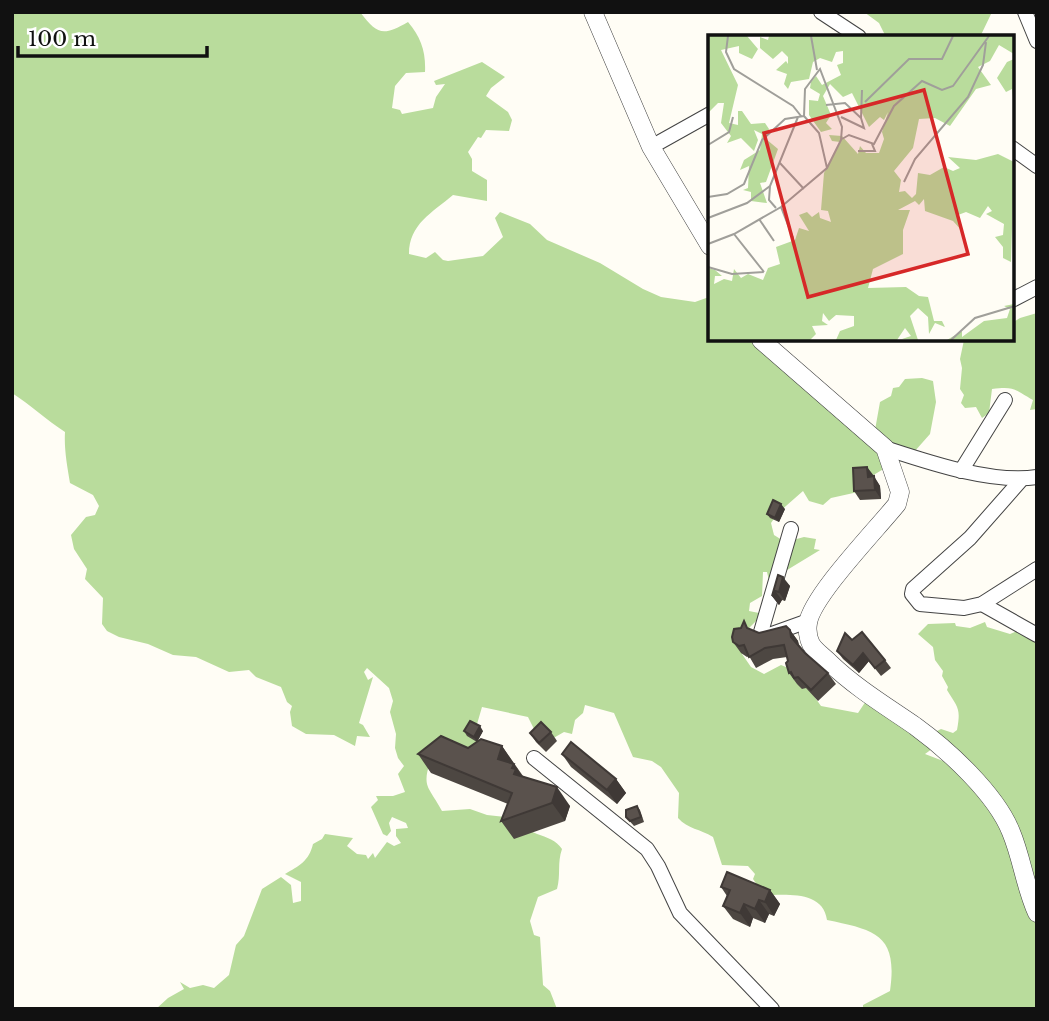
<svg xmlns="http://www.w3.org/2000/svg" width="1049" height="1021" viewBox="0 0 1049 1021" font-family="'Libre Baskerville',serif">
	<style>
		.forest { fill: #b9dc9c }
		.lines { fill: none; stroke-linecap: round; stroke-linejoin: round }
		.minor-casing { stroke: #444; stroke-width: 16 }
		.tertiary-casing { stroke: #444; stroke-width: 19 }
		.minor { stroke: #fff; stroke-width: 14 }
		.tertiary { stroke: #fff; stroke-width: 18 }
		.wall { fill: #4d4742 }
		.shaded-wall { fill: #3f3936 }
		.building { fill: #5a524d; stroke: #3f3936; stroke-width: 2 }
		.inset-road { fill: none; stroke: #a09f9a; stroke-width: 2 }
		.view { fill: #d62828; fill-opacity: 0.15; stroke: #d62828; stroke-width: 3.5 }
		.inset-edge { fill: none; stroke: #111; stroke-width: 3.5 }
	</style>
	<rect width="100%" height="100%" fill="#fffdf5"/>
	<g class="forest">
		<path d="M12,12h348c17,22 22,25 48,10 13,15 18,30 17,50l-19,1 -11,13 -3,22 8,2 2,4 31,-6 3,-11 9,-13 -9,1 -2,-4 48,-19 23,15 -14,11 -5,8 22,16 4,8 -3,11 -23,-1 -5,8 -3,-1 -10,15 4,7v12l15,9v21l-34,-6c-21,18 -44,29 -44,59l17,4 9,-6 8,8 5,1 35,-5 20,-19 -8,-19 5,-6 30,12 17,16 53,23 43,26 18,8 34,5 14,-5 1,43h49l70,66 -1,5 11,7 36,12 5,-28 11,-6 2,-8 6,-1 6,-8 17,-1 11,3 3,21 -6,32 -23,26 -12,2 -28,17 -9,13 -27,6 -8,7 -14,-4 -6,-10 -25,22 -7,10 3,12 8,5h11l11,-3 12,2 -2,10 6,1 -51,31 -2,-9h-4l-1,24 -12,7 -1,8 10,2 2,3 -15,15 -4,23 9,13 13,7 17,-9 15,6 25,35 37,7 8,-12 70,45 -11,8 26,10 27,6 -28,-15 -17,-22 8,-4 12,4 4,-3c4,-22 1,-22 -10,-40l1,-3 -6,-11 1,-5 -8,-11 -2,-13 -15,-13 10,-10 27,-1 1,3 14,2 15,-6 2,5 23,7 23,-9 4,1v383h-174v-4l27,-14c8,-56 -14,-61 -63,-71 -4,-30 -41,-25 -63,-25l-11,-16 2,-5 -7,-8 -26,-1 -9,-28c-13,-8 -25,-8 -35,-19l1,-25 -18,-26 -9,-6 -19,-4 -19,-44 -29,-8 -2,8 -8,7 -3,14 -8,-2 -14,8 -12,-3 -10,-20 -46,-10 -7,24 5,15 -49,13c-10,29 -2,27 11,52l28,-2 17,6 27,3c9,18 37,14 48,31 -5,14 -1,26 -5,40l-19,8 -8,24 4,14 6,2 3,48 7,6 7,18h-401l12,-11 16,-9 -4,-7 10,6 13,-3 11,3 15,-13 7,-30 8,-9 18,-47 19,-12 10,8 2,18 8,-2v-19l-16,-8c14,-8 24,-13 28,-30l9,-5 3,-5 28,4 -6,8 10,8 9,1 2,4 5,-6 2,5 12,-16 7,4 7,-3 -5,-7v-7l12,-1 -2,-5 -14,-6 -3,6 2,8 -4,5 -4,-2 -12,-27 7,-7 -2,-4h17l12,-4 -7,-18 6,-8 -6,-8 -3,-10 1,-14 -6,-22 3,-11 -4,-13 -22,-20 -3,4 4,8 5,-3 -14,46 4,2 7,12 -13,-1 -2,10 -21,-11 -28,-1 -14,-8 -2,-14 2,-6 -5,-4 -6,-15 -25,-10 -7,-7 -20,2 -33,-15 -23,-2 -25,-11 -29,-7 -12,-6 -5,-7 1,-26 -18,-19 2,-10 -13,-20 -3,-14 15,-18 9,-2 4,-9 -6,-11 -23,-12c-3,-18 -6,-34 -5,-51 -19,-12 -34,-27 -53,-39z"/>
		<polygon points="864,12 992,12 980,37 886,37 879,23"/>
		<path d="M1037,313v96l-7,1 3,-10c-19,-11 -19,-14 -41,-11l-3,24 -7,5 -6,-11 -11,1 -4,-5 3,-8 -4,-6 2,-21 -2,-9 4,-19h48v-17l8,-5z"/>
	</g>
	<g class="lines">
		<g class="minor-casing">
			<g id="minor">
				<polyline points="821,12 859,37"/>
				<polyline points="1025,12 1037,41"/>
				<polyline points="651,147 710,114"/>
				<polyline points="1012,148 1037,166"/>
				<polyline points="1012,300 1037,287"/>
				<path d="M885,448c43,14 107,36 152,29"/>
				<polyline points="961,471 1005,400"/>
				<polyline points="1021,480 970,538 913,589 912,594 920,604 964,608 982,604 1037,569"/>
				<polyline points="791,529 761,632 769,635 808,621"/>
				<polyline points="982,604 1037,635"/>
				<polyline points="534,758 647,849 658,866 680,913 772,1009"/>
			</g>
		</g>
		<g class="tertiary-casing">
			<g id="tertiary">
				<polyline points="593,12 651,147 710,246"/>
				<path d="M761,340l124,108 15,44 -3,12c-20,25 -85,92 -89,119 -1,6 0,15 3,21 4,7 13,13 19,19 26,25 56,43 85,63 33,24 81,68 96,106 11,26 14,55 26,81"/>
			</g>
		</g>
		<use href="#minor" class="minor"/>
		<use href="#tertiary" class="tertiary"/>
	</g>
	<g class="wall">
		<polygon points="867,467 880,486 881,499 860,500 854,491"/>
		<polygon points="785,509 779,522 770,518 767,514"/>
		<polygon points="778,575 790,586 785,601 782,600 779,605 772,596"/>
		<polygon points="741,628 750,629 759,633 790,630 798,641 799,645 805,653 828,673 836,684 818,701 806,688 802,689 797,684 789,673 787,657 773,659 756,668 749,656 747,657 741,653 733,642"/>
		<polygon points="852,640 885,660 891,668 881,676 869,661 859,673 843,659 837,651"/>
		<polygon points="464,731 483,731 477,742 467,736"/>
		<polygon points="551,732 557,741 546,752 536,742 530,733"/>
		<polygon points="502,746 523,776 570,806 565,821 514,839 501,821 508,804 431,773 418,754 468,748"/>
		<polygon points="562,754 616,779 626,793 617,804 571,767"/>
		<polygon points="637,806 640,810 644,822 634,826 626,817"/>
		<polygon points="721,887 770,890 780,904 774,916 769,914 765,923 753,918 750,927 733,919 723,906 727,896"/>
	</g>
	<g class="shaded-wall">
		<polygon points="867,467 874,476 868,477"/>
		<polygon points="874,476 880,486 881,499 875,490"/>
		<polygon points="781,504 785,509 779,522 775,518"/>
		<polygon points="783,577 790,586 785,601 779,592"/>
		<polygon points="775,591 782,600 779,605 772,596"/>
		<polygon points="790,630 798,641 799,648 791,637"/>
		<polygon points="863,653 869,661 859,673 853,665"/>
		<polygon points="480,726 483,731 477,742 474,737"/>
		<polygon points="502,746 526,782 514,774 498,759"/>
		<polygon points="616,779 626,793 617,804 607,790"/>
		<polygon points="557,787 570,806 565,821 552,803"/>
		<polygon points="770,890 780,904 774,916 765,902"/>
		<polygon points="759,900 769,914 765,923 755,909"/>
		<polygon points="744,904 753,918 750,927 740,913"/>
	</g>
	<g class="building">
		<polygon points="867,467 868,477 874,476 875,490 854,491 853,468"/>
		<polygon points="773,500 781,504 775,518 767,514"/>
		<polygon points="778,575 783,577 779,592 775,591 772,596"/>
		<polygon points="744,621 747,628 759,633 786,626 790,630 791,637 805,653 828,673 811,690 798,677 794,678 791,672 789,673 786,663 788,661 784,645 765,648 749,657 744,645 739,646 733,642 732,637 734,629 741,628"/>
		<polygon points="862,632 885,660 875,668 863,653 853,665 837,651 845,633 852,640"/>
		<polygon points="470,721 480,726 474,737 464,731"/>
		<polygon points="541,722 551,732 539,743 530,733"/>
		<polygon points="441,736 468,748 481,739 502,746 498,759 514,764 512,768 516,769 514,774 557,787 552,803 501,821 512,793 418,754"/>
		<polygon points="571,742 616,779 607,790 562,754"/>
		<polygon points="637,806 641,817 630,821 626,817 626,810"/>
		<polygon points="727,872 770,890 765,902 759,900 755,909 744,904 740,913 723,906 730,890 721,887"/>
	</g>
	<g transform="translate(708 35)">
		<rect width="306" height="306" fill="#fffdf5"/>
		<path d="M0,1h39l11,13 -6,10 -13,-6v-7l-18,4 17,35 -9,38 9,2v-14h4l9,13 14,-1 4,6 -3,10 12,10 -12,33 -6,1 7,20 -16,-2v-9l-8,-2 5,-2 1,-22 -9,4 4,-10 16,-10 2,-16 -8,-4 4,10 -4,11 -13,-13 -14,5 4,-7 -10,-13 3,-20h-6l-10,10zM61,1h245v18l-15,-9 -9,16 -12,6 13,18 -15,4 -26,37 -15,-8 -16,1 -6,29 -19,23 7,9 -2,12 6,-1 7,7 4,-4 2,-21 12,2 14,-8 9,4 7,-3 -12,-11 28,3 22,-6 16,8 -3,100 -8,-4v-11l-8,-10 8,-2 1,-11 -18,-10 6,-3 -4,-5 -8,12 -14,-6 -8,3 4,16 -9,-10 -28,-10 -1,-12 -5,6 -4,-4 -17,9h12l-7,20v24l-30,15 -5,19 38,-1 13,9 9,1 6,24h8l3,6 -10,-4 -6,11 -1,-17 -10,-9 -8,8 8,24 -16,-1 9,-3 -6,-8 -8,12h-61l4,-9 14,-5v-10l-18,-1 -7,6 -6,-8 -1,8 6,4 -16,1 4,8 -6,6h-102v-72l7,2 7,6h-7l-1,8 10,-5 8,2 2,-12 7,9 7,-4 15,6 5,-12 12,-4 -4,-17 19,-7 4,-12 10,3 -10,-16 8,-3 5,5 7,-5 1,6 11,4 -3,-11 -7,-1 3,-37 16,-31 -8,-1 -3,-6 13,1 16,18 2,-8 6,7h13l5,-14 -2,-7 6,-20 -4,8 -4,-3 -11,10 -17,-34 -9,4 -13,-13 -7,12 8,19 -5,8 6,6 -11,3 -12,-17v-15l9,1 2,-7 -10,-6 1,-6 5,-6 6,9 19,-10 -4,-10 6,-2v-12l-7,1 -4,10 -12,-4 -7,4 -4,17 -18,3 -3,7 -4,-5 3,-10 -11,-4 10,-9 2,3v-7l-6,-6 -9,8 -13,-11v-11l8,3zM306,24l1,37 -2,1 -1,-8 -6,3 -9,-14 10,-16zM306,269v36h-67l15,-9v6l22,-16 23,-3 3,-9 -6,-3z" fill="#b9dc9c"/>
		<path class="inset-road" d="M20,1l-2,16 8,17 59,37 8,10M103,1l6,34M157,67l44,-43h33l11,-23M118,70l19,-2 16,15 3,10 -23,-11M96,81l15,17 8,35M153,83l1,-28M134,104l7,-4 25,9 20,-38 28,-25 20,9 11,-4 36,-50M0,110l21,-13 4,-15M150,116h17l-3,-7M71,127l25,27M196,147l11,-23 53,-62 15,-32 3,-23M0,162l19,-3 17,-10 18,-44 23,-21 19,-3M73,172l12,31M68,173l-7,-8 1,-14 28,-69M0,183l39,-15 23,-17M51,184l15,22M26,199l30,38M0,209l26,-10 47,-27 46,-39 14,-28 1,-13 -22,-58 -15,20 -1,27M0,232l24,7 32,-2M243,305l24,-22 40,-12"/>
		<path class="view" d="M216,55l44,164 -160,43 -44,-164z"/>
		<rect width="306" height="306" class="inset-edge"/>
	</g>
	<rect width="1049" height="1021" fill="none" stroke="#111111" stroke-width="28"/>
	<path d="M18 46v10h189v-10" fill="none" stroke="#111111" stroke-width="3.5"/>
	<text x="28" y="46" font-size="21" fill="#111111" stroke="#ffffff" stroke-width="5" paint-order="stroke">100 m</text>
</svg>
